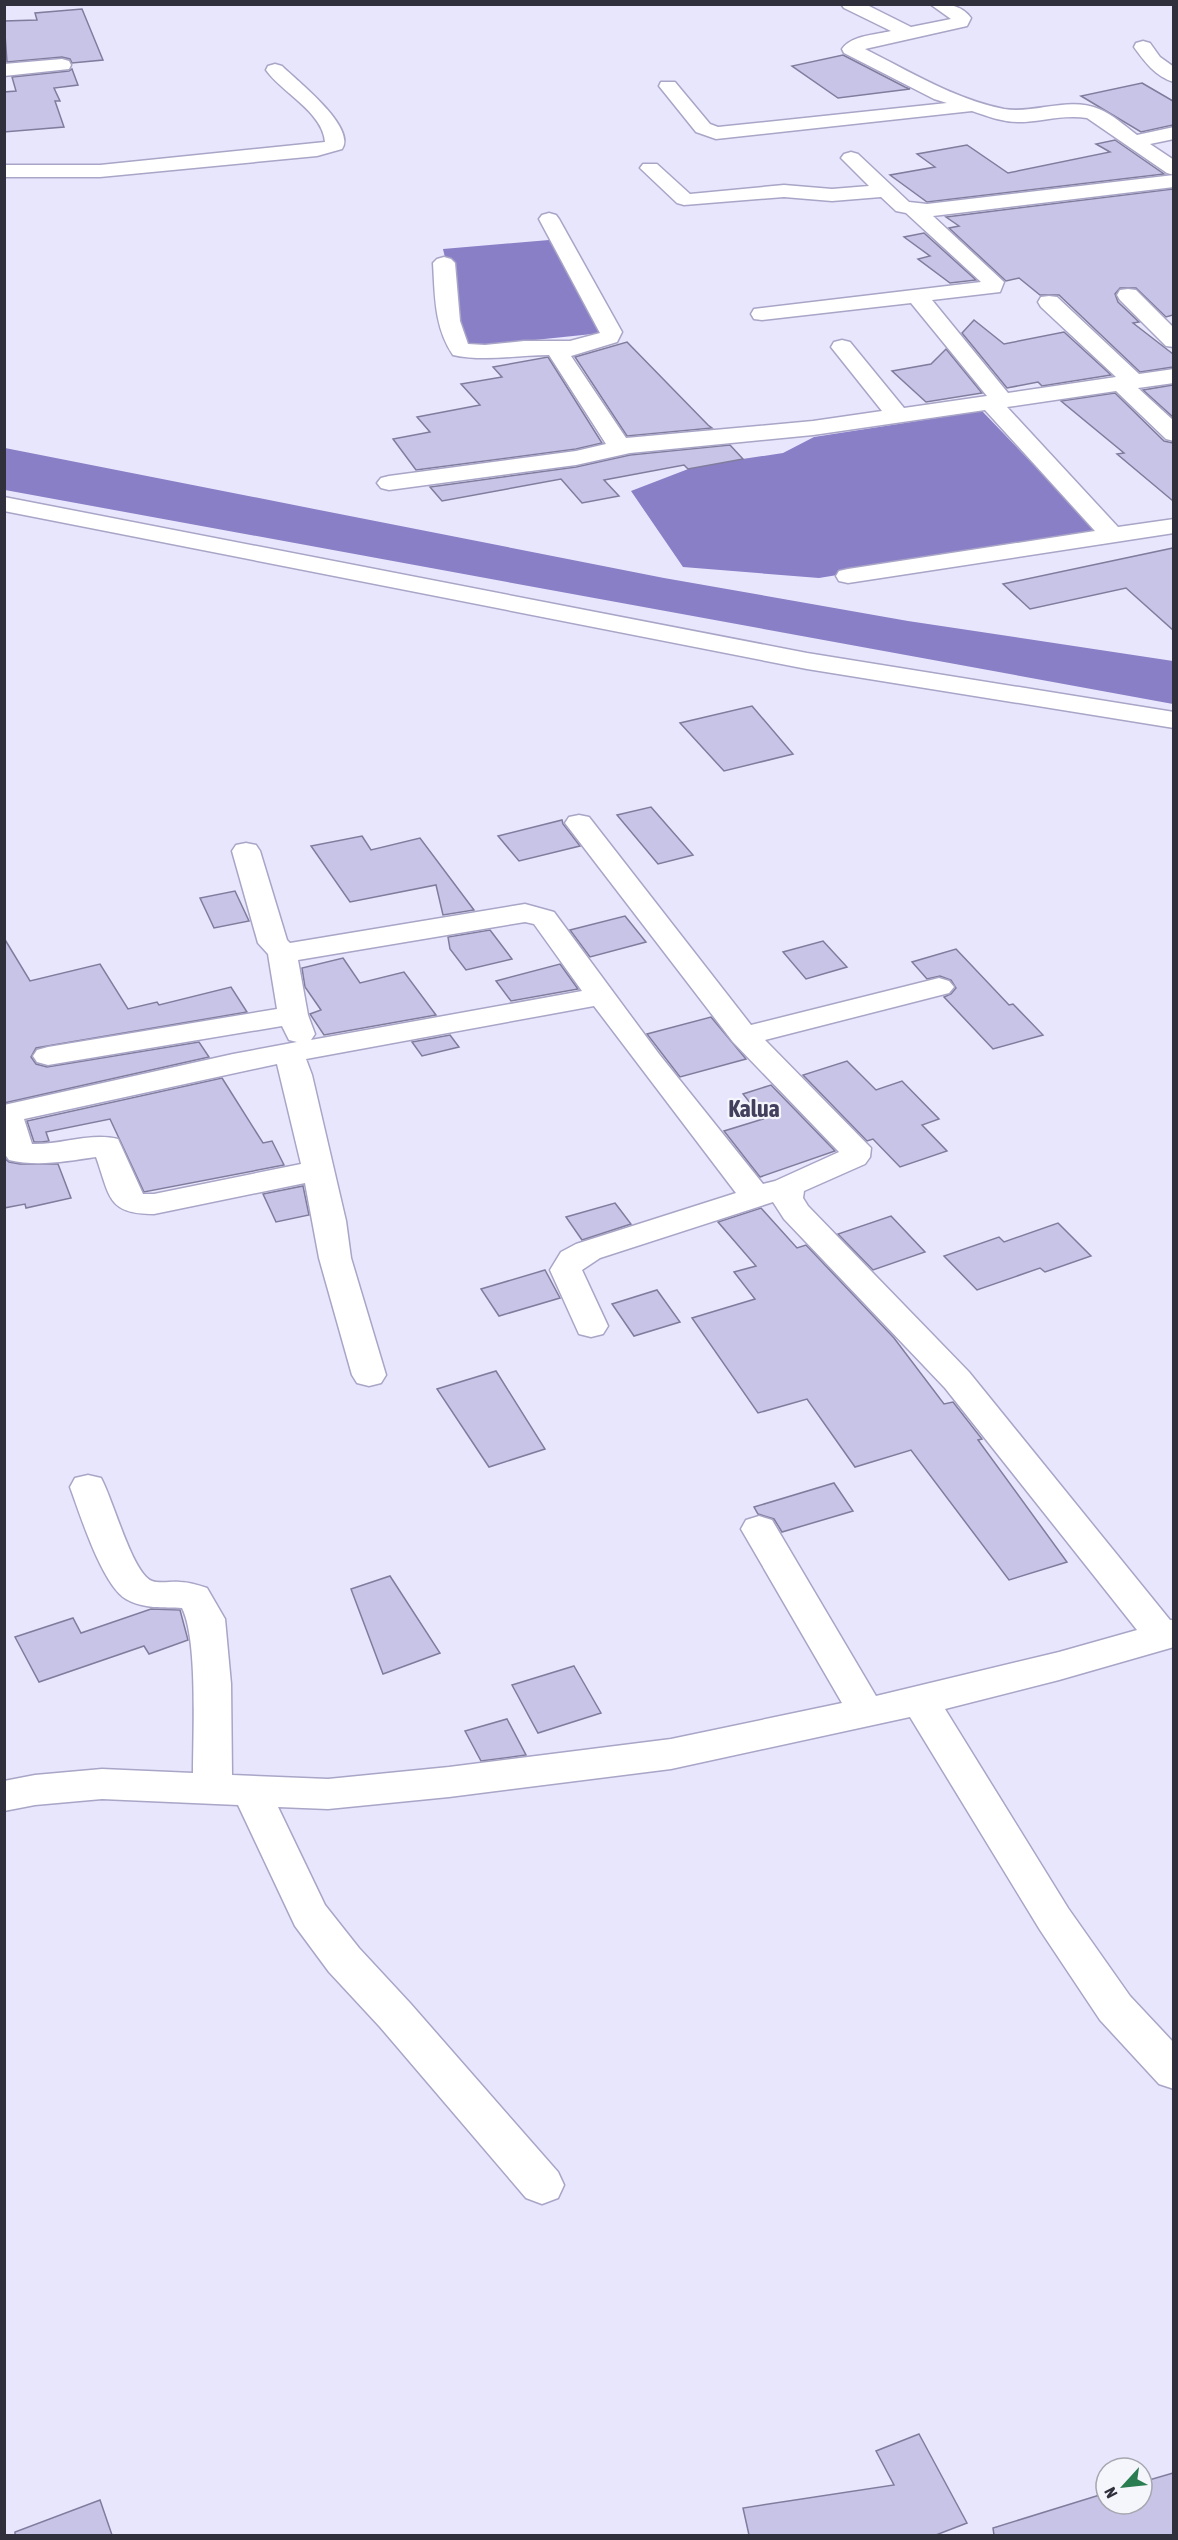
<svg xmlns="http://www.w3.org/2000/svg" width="1178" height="2540" viewBox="0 0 1178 2540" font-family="'Asap Condensed',sans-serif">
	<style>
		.water { fill: #897fc6 }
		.building { fill: #c7c4e7; stroke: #807c9d; stroke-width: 1.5 }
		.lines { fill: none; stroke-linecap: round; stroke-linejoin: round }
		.minor-casing { stroke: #a8a5c7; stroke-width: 3 }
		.minor { fill: #fff; fill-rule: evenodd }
		.labels { text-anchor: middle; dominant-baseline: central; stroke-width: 4.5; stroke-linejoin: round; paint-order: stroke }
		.district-label { font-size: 24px; font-weight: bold; fill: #423f5c; stroke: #f5f5fc }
	</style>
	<rect width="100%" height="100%" fill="#e8e6fc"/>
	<g class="water">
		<polygon points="549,240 602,333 466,347 443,249"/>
		<polygon points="982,411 1098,532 819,578 683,567 631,491 696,466 783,453 814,437"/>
		<polygon points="5,448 664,578 908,621 1173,661 1173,704 5,490"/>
	</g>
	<g class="building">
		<polygon points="82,9 103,60 72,63 70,59 62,57 7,62 4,21 37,20 35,13"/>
		<polygon points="843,55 905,87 910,89 838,98 792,66"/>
		<polygon points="72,69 78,85 54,88 60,101 55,101 64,127 4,132 4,92 16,91 12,77 69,71"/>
		<polygon points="1142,83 1173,101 1173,125 1141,132 1081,96"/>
		<polygon points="1115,140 1164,174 927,202 890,175 935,167 917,154 967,145 1008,173 1110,152 1096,144"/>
		<polygon points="1173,189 1173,315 1166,317 1136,288 1120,288 1115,294 1118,302 1139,322 1133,323 1173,354 1173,367 1140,372 1059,295 1040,295 1019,278 1006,281 949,228 959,226 946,217"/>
		<polygon points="924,233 976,280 950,283 918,259 930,256 904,237"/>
		<polygon points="974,320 1004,344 1064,332 1111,375 1042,386 1038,382 1007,388 962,333"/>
		<polygon points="627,342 708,425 712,428 627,436 575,357"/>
		<polygon points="946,349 982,393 926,402 892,371 931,364"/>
		<polygon points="548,357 602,443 576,449 416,470 393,439 430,432 417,417 480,405 461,384 502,377 493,367"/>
		<polygon points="1173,385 1173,417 1143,390"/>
		<polygon points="1115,393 1164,441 1173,443 1173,501 1117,454 1124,453 1061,401"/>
		<polygon points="730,445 743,459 688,469 684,465 604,480 619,496 582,503 561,479 442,501 430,487 576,467 630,455"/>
		<polygon points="1173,548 1173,630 1126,588 1030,609 1003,584"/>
		<polygon points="752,706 793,754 724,771 680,723"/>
		<polygon points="651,807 693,855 658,864 617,815"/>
		<polygon points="562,820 563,824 580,846 519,861 498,836"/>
		<polygon points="362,836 371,850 420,838 474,910 443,915 436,885 350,902 311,846"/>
		<polygon points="235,891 249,921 214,928 200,898"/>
		<polygon points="625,916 646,942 590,957 570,930"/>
		<polygon points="490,930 512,959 466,970 450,949 448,937"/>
		<polygon points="4,938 30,981 100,964 128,1009 157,1002 159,1005 231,987 247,1012 36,1048 31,1057 36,1064 47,1067 199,1042 209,1057 4,1103"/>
		<polygon points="823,941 847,967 806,979 783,952"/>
		<polygon points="956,949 1009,1005 1013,1004 1043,1035 993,1049 944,997 951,994 956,988 951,980 940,976 927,979 912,962"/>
		<polygon points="343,958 360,983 404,972 436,1015 324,1035 310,1014 321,1010 305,987 302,968"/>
		<polygon points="560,964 578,989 511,1001 496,981"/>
		<polygon points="711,1017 746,1059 680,1077 647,1034"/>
		<polygon points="450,1035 459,1047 422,1056 412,1042"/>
		<polygon points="847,1061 876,1090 902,1081 939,1119 922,1125 947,1151 900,1167 873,1139 867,1141 803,1075"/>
		<polygon points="222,1078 263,1143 272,1141 284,1165 144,1192 110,1119 46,1132 49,1141 42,1142 34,1142 27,1121"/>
		<polygon points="771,1085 835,1151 760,1177 724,1131 763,1119 743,1094"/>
		<polygon points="4,1158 9,1162 20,1164 58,1164 71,1198 26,1208 25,1204 4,1208"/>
		<polygon points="303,1186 309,1215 276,1222 263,1194"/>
		<polygon points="615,1203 631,1224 582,1240 566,1217"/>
		<polygon points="761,1208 797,1248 806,1245 894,1338 944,1404 953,1402 982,1439 978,1440 1067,1562 1009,1580 911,1450 855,1467 807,1399 758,1413 692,1318 755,1299 734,1272 756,1266 718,1222"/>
		<polygon points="891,1216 925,1252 873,1270 838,1234"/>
		<polygon points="1058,1223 1091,1256 1045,1272 1040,1268 977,1290 944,1256 999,1237 1004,1242"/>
		<polygon points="545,1270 560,1298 499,1316 481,1289"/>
		<polygon points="657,1290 680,1322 634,1336 612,1304"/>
		<polygon points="496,1371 545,1449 489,1467 437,1389"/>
		<polygon points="834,1483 853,1511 782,1532 774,1519 758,1514 754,1507"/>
		<polygon points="390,1576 440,1653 383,1674 351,1589"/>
		<polygon points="151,1609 180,1610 188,1640 149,1654 144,1646 39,1682 15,1637 73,1618 81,1633"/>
		<polygon points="574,1666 601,1713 538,1733 512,1685"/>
		<polygon points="507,1719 526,1755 481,1761 465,1731"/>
		<polygon points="919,2434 967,2523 936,2535 749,2535 743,2508 894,2485 876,2451"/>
		<polygon points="1173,2473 1173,2535 994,2535 993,2528 1106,2493 1106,2504 1142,2504 1142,2482"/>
		<polygon points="100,2500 112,2535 15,2535 15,2532"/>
	</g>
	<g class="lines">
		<g class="minor-casing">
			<g id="minor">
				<path d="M841,4h24l46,23 40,-8 -21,-15c16,0 31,0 41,14l-4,8 -102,23c44,22 89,50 139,60 31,5 65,-13 95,0 13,5 26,17 38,26l37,-8v12l-24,5 24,16v15l-7,-2 -80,-55c-23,-4 -46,4 -69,4 -16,0 -31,-6 -46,-11l-256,28 -20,-7 -37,-46 2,-4h14l35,42 8,3 229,-24 -13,-4 -90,-46 -2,-4c10,-14 33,-14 49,-18l-47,-23z"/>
				<path d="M1143,41l7,2 10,14 14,10v15c-18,-5 -30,-21 -40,-35l2,-4z"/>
				<polygon points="62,59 69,61 71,65 69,69 4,76 4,64"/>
				<path d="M275,64l7,2c14,14 75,61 60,83l-25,7 -217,21h-96v-12h96l225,-23c-2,-30 -44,-50 -59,-72l2,-4z"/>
				<path d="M851,152l7,2 51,48 18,2 247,-29v12l-241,29 71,66 -4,10 -68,8 76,93 108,-16 -75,-70 -3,-5 3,-5 8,-1 8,1 82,77 35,-5v14l-36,5 36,33v20l-8,-2 -50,-48 -109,16 111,120 56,-8v14l-326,50 -9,-2 -3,-5 3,-5 9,-2 247,-38 -110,-121 -172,25 -183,18 -54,12 -187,25 -8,-2 -4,-5 4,-5 8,-2 187,-25 30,-7 -57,-89c-31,0 -65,7 -96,0 -19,-28 -18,-60 -20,-92l4,-4 7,-2 7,2 4,4 5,58 8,23 17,1 39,-4h46l30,-8 -61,-114 3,-4 7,-2 7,2 3,4 63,113 -5,10 -46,14 55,82 187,-17 69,-10 -51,-64 3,-5 8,-2 8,2 54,66 83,-12 -76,-93 -149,17 -8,-1 -3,-5 3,-5 8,-1 219,-26 -75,-69 -10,-2 -15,-14 -49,4 -48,-4 -100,8 -7,-2 -37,-35 3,-4h14l33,30 94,-9 48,4 37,-3 -28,-28 3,-4z"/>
				<polygon points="1128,289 1136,290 1174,328 1174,347 1166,346 1120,300 1117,295 1120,290"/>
				<polygon points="4,497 807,653 1174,712 1174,728 807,669 4,511"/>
				<path d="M579,815l10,2 162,208 188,-47 10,3 5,6 -5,6 -184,47 106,108 -1,9 -5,7 -61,27 -1,7 5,8 161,166 201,248h4v27l-115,33 -114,29 123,199 62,88 44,47v46l-15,-5 -59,-64 -60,-90 -130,-213 -239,52 -222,28 -121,12 -50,-2 47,98 34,43 51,55 148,169 6,13 -6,13 -16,6 -16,-6 -146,-171 -51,-55 -34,-46 -57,-121 -136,-6 -67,6 -31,6v-30l31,-6 67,-6 91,4c0,-39 5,-134 -11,-165 -18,-1 -39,1 -56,-9 -24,-14 -46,-85 -56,-112l5,-9 13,-3 13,3c12,21 31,95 51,103 8,3 20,0 28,1 9,0 18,3 27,6l18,31 6,65 1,91 96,4 121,-12 222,-28 171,-36 -101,-174 5,-9 13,-4 13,4 104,176 183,-44 78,-22 -192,-242 -161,-169 -11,-17 -173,56 -18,12 26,56 -5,8 -12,3 -12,-3 -29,-64 11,-18 15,-8 160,-51 -142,-187 -288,53 6,16 34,146 5,37 35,117 -5,8 -12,3 -12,-3 -5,-8 -33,-117 -14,-75 -151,31c-47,0 -44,-18 -58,-57 -29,4 -58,10 -87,3l-5,-7v-48l229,-51 64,-12 -8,-2 -7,-14 -234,39 -11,-3 -4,-6 4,-6 11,-3 229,-38 -9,-55 -10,-11 -26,-92 4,-6 10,-2 10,2 4,6 27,89 3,3 235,-39 29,8 105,142 104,130 12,-3 64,-29 -106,-110 -168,-219 4,-6zM525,922l9,2 48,67 -271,49 4,-6 -7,-19 -10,-55zM277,1064l24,100 -147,30h-11l-25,-55c-27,-7 -58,6 -86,5l-8,-25z"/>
			</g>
		</g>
		<use href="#minor" class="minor"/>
	</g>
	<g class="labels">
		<g class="district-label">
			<text x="754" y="1108">Kalua</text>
		</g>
	</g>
	<rect width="1178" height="2540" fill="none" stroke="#302f3c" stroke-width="12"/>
	<g transform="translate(1124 2486) rotate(243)"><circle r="28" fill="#f5f5fc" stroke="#a6a6af" stroke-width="1.5"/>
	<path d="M0-4.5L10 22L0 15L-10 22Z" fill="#297d50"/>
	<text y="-9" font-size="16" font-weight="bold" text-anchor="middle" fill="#302f3c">N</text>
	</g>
</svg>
